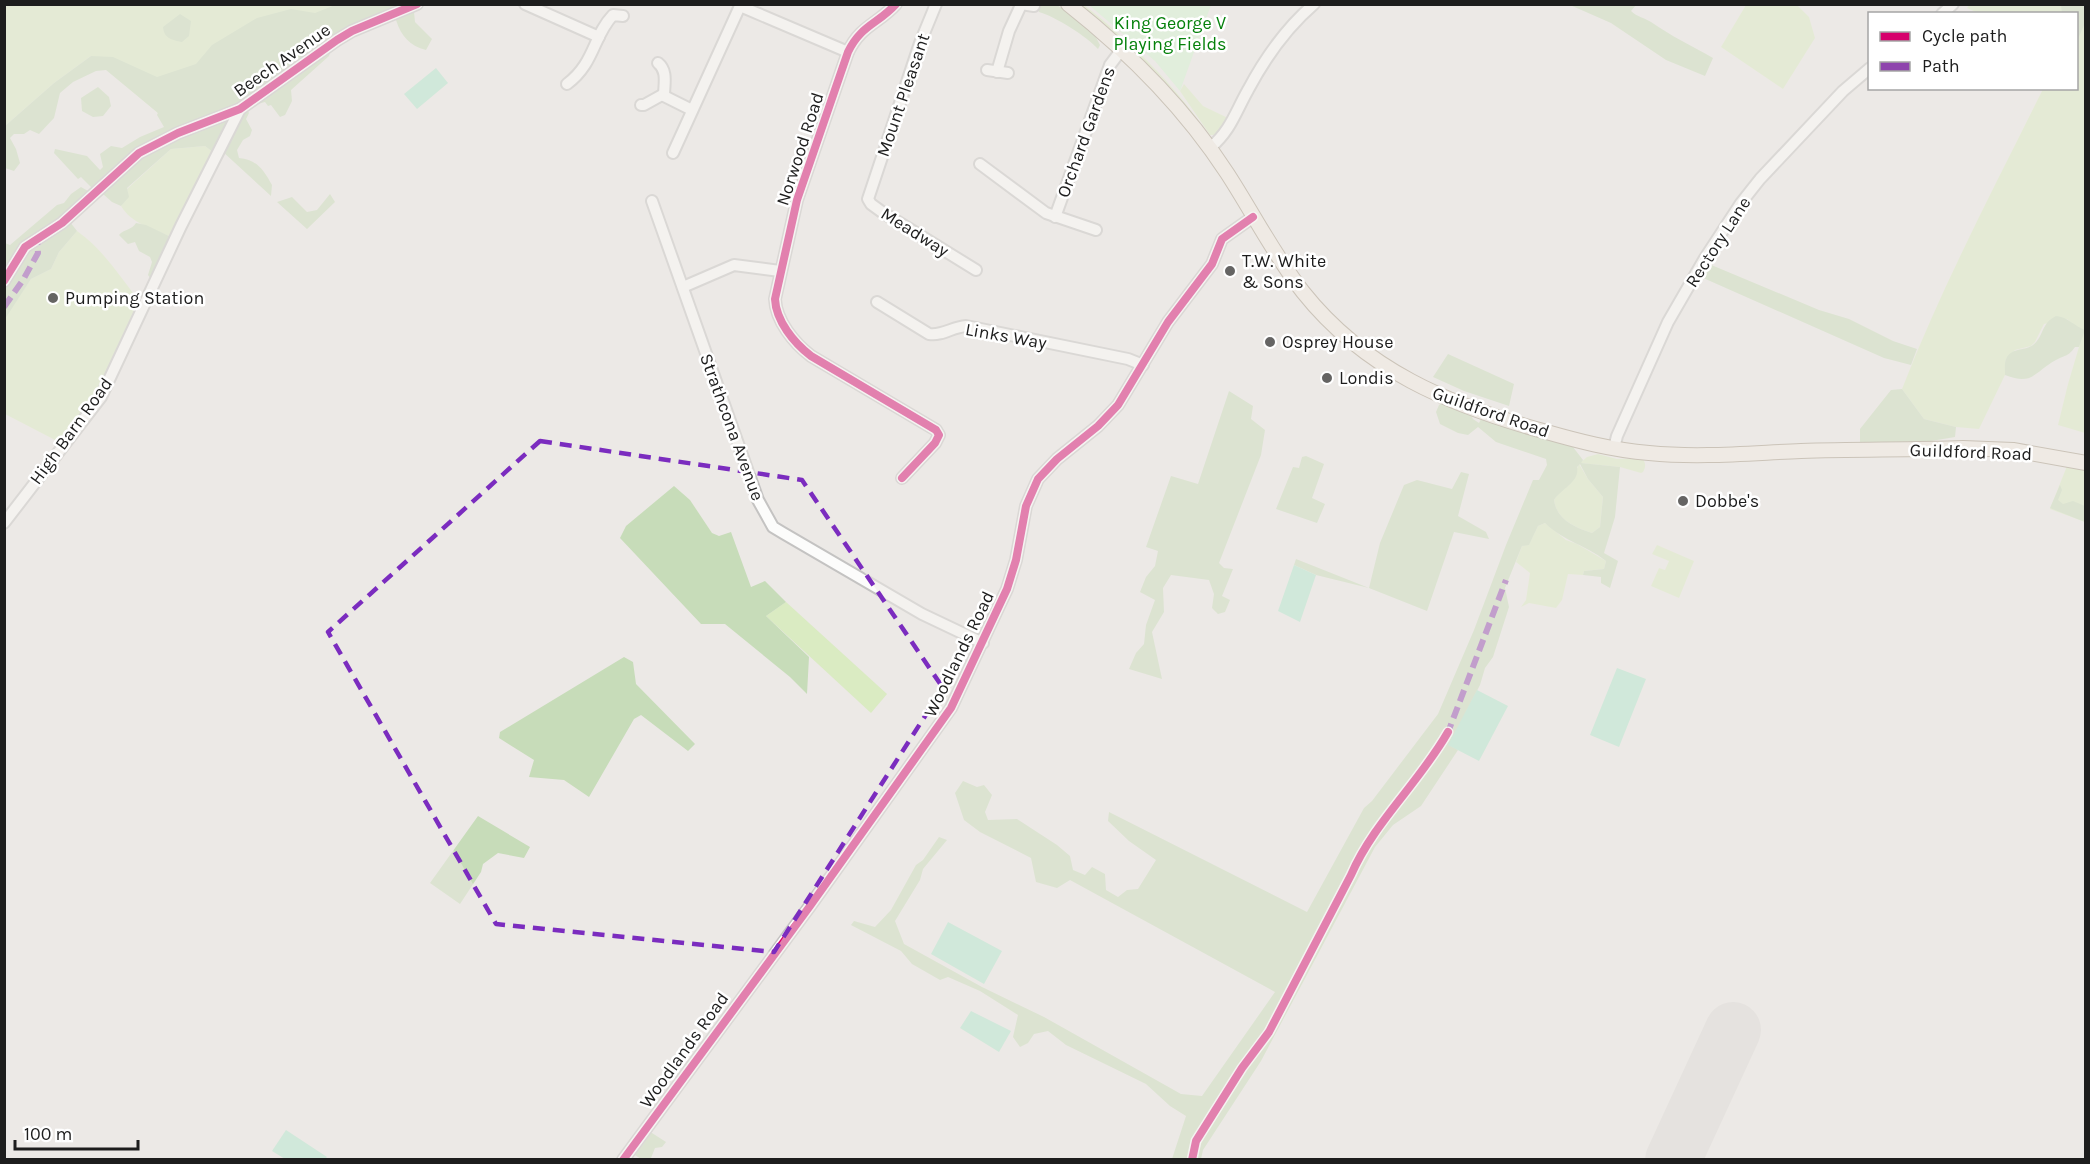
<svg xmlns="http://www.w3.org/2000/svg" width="2090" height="1164" viewBox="0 0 2090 1164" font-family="Karla,sans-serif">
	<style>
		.grass { fill: #daebc2 }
		.forest { fill: #c7dcb9; fill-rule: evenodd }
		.park { fill: #d2f3d1 }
		.pitch { fill: #aee6cc }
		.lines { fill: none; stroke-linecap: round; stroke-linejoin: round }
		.runway { stroke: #dbdad8; stroke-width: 56 }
		.minor-casing { stroke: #c4c3c2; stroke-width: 14 }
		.major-casing { stroke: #a29682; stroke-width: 16 }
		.minor { stroke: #fcfcfb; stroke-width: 10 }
		.major { stroke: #f1ebe3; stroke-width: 14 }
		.quiet { stroke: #8e44ad; stroke-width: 6; stroke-dasharray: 12 6; stroke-linecap: butt }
		.cycleway-casing { stroke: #fff; stroke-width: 11 }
		.cycleway { stroke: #d6006c; stroke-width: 8 }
		.marked { fill: none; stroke: #7b2cbf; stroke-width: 4.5; stroke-dasharray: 12 8; stroke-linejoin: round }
		.poi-dot { fill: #656463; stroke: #fff; stroke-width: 2 }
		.labels { text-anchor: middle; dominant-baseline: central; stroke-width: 5; stroke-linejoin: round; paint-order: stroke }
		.park-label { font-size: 18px; fill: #05810b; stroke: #fff }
		.street-label { font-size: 18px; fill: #1d1d1d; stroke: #fff }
		.poi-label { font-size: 18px; fill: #1d1d1d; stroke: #fff; text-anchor: start }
	</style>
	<rect width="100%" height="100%" fill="#ece9e6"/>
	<g class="grass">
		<path d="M1970,4l115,1v428l-27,-8 10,-41 16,-54 -9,-4 -8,-7 -23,5 -9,18 -4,4 -16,4 -9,9 -1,16 -26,54 -23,-2 -32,-8 -22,-30c40,-103 92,-201 141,-300l33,-1v-74l-98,-1 -11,-5z"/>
		<polygon points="5,5 410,5 157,115 158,113 91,56 54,83 5,126"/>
		<path d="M1076,5h8c47,37 90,79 124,129z"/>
		<polygon points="1746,5 1797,5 1809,17 1815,38 1783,89 1721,47"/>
		<polygon points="1184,84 1203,106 1230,119 1214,135 1210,135 1180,91"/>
		<path d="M205,146l9,7 -39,81 -6,2c-19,-9 -37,-12 -48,-30l7,-9 -1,-8 44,-40z"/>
		<path d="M77,231c27,19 43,46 64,72l-31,66 -17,31 -34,42 -54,-28 -1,-95 27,-40 20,-10 8,-17z"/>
		<path d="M1598,454l19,5 25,-1c4,5 4,9 1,14l-2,1 -21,-6 -40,-4 7,-6z"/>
		<path d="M1579,464l9,15 15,18 -3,30 -8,6c-18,-6 -35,-13 -38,-33l6,-9 9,-6z"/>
		<polygon points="2067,466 2085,470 2085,522 2050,509"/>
		<polygon points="1545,523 1566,540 1577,544 1606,561 1604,569 1584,571 1583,575 1568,574 1562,600 1556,608 1529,603 1521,607 1526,600 1530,573 1516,562 1522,546 1529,544 1538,526"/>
		<polygon points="1657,545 1694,561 1679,598 1651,586 1659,568 1665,570 1669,561 1652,554"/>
		<polygon points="786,602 887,694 871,713 766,616"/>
	</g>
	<g class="forest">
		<polygon points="335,5 410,5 374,19 234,115 214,153 205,146 171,149 127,188 129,197 121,206 112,202 103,194 80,212 25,245 5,279 5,243 10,245 57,205 64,203 71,194 81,187 88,191 92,188 81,177 78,179 54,153 55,149 87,156 100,170 103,167 100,154 111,146 122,148 140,137 164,127 157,115 158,113 106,70 96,71 73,82 60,93 54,118 39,134 30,130 24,134 14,134 10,138 16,149 20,163 14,171 5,168 5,126 54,83 91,56 113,57 157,77 196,64 212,45 257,18 291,9 315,13"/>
		<path d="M1038,5h19l9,6 26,19 8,15 -2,4c-10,-12 -44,-33 -59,-37z"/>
		<path d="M1570,5h66l-5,6c6,6 14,7 20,11 20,14 41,24 62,36l-8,18 -39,-16 -55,-37z"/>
		<polygon points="2061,5 2085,5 2085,23 2077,41 2076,14 2062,13"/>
		<path d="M414,12l1,10 17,17 -6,11c-16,-4 -25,-14 -30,-30z"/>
		<path d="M180,14l11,7 -2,15 -7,6c-9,-2 -18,-3 -19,-15z"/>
		<polygon points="328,51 330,53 329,56 291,90 292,101 285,115 280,117 271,105 268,106 265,102 254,105"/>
		<polygon points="98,87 109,97 111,106 103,116 93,117 82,111 81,98"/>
		<path d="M247,109l2,4 -3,6 6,11 -2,6 -7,4 -6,10 2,8c18,2 24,11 33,27l-1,11 -49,-45 15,-29z"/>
		<polygon points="330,194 335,202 307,229 277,202 292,197 307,212 317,210"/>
		<polygon points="70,222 77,231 59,252 51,269 31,279 5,319 5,289 23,254"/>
		<path d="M136,223l10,2 23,11 6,-2 -23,46 -4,-5 4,-13 -2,-5 -11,-6 -4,-9 -7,2 -9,-9c5,-6 13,-5 17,-12z"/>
		<polygon points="1709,264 1819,310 1849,319 1893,341 1917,349 1911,365 1884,358 1701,277"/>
		<path d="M2056,316c12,1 18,10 29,14l-6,17h-4c-7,10 -10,8 -19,13 -22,12 -23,26 -51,15 0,-6 -1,-13 2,-18 7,-10 18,-6 26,-12 11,-9 8,-22 23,-29z"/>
		<polygon points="1448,354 1514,384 1509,406 1464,391 1433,377"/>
		<polygon points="1902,389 1924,419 1956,427 1955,437 1925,442 1860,445 1860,429 1891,390"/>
		<polygon points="1229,391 1253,406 1251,419 1265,430 1261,455 1219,563 1224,568 1233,569 1222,596 1230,600 1225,612 1218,614 1212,608 1214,594 1209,580 1171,575 1163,588 1164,612 1152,632 1162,679 1129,669 1136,653 1144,644 1146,625 1155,600 1140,592 1146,577 1155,566 1158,551 1146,547 1171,476 1198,484"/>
		<path d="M1443,402l27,11 3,6 6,4 3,-6 91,30 10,13 -2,3 39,4 -5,50 -11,36 14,8 -8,27 -9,-5v-6l-18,-2 1,-4 20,-2 2,-8c-20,-16 -41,-19 -61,-38l-7,3 -9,19 -7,1 -17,42 4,19 -16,50 -8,11 -5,17 -31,60 9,5 -37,56 -28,19 -18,22 -114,214 -58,89 -2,9h-29l14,-43 -16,-10 -24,-22 -80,-39 -18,-14 -14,3 -6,9 -8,4 -7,-10 5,-22 -38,-24 -32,-14 -8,3 -28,-16 -11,-13 -50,-26 3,-4 21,6 16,-17 25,-45 7,-5 16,-23 8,3 -24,29 -3,11 -25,41 9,23 78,43 62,30 137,77 21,2 73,-104 -205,-112 -13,8 -21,-6 -5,-24 -51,-26 -16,-12 -9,-27 8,-12 14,6 7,-2 8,10 -7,17 3,8 29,-1 40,26 13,11 3,14 12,5 7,-8 13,7 1,16 12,7 9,-7 11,-1 18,-29 -27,-19 -21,-20 1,-9 198,100 57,-104 8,-7 66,-87 36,-84 32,-85 27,-65h6l8,-15 -1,-6 -50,-17 -18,-15 -10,8 -10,-2 -18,-9 -4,-12 3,-7zM1580,464l8,15 15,18 -3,30 -8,6c-18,-6 -35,-13 -38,-33 8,-12 26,-18 23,-33z"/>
		<polygon points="1306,456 1324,464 1312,498 1325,504 1317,523 1276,509 1293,467 1299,468 1302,457"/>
		<polygon points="1461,472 1469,474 1458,516 1486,532 1489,539 1454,532 1427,611 1369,588 1316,575 1294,565 1296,559 1369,588 1380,543 1404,485 1417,480 1452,489"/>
		<polygon points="2060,485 2062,490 2058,500 2063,504 2073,501 2085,506 2085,522 2050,508"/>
		<polygon points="674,486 690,500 712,533 719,536 731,532 751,587 765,581 786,602 766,616 809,657 807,694 790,677 725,624 701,624 620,538 626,526"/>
		<polygon points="624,657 633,662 636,684 695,744 688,751 641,715 634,719 589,797 564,780 529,777 534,760 499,738 500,732"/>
		<polygon points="478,816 530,847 524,858 498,853 483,864 481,872 460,904 430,883"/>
		<polygon points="648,1132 652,1133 666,1142 662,1147 655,1148 651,1158 641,1159 632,1153"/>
	</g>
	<polygon class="park" points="1089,5 1211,5 1180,91 1155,61"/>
	<g class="pitch">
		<polygon points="436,68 448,83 417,109 404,94"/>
		<polygon points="1294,565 1316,575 1300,622 1278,611"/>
		<polygon points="1617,668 1646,679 1619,747 1590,735"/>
		<polygon points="1477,690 1508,706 1479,761 1448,745"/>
		<polygon points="948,922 1002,951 984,984 931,954"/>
		<polygon points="971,1011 1011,1031 999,1052 960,1028"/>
		<polygon points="286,1130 327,1157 325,1159 285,1159 272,1151"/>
	</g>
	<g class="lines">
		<polyline class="runway" points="1673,1160 1733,1030"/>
		<g class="minor-casing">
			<g id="minor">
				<polyline points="525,4 599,37"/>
				<path d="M896,4c-18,20 -35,21 -48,48l-51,148 -22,99c1,22 19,44 36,57l125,74 3,5 -4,8 -33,35"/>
				<polyline points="936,4 920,43 868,199 871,204 882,212 976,270"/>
				<polyline points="1021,4 1034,6"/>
				<polyline points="1942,14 1953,4"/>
				<path d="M658,63c10,8 6,21 6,33"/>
				<polyline points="987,70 1008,73"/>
				<polyline points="997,72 1009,31 1021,5"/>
				<path d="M567,84c28,-21 26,-48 46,-69l10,1"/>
				<polyline points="641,105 644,105 662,95 692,110"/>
				<path d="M1210,148c21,-18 25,-35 38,-58 17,-32 38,-62 66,-86"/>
				<polyline points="673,153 740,6 848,52"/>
				<polyline points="980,164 1046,213 1096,230"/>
				<polyline points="652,201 758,500 773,527 783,533 922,614 983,643"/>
				<polyline points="1055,217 1110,65 1122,49"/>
				<polyline points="4,281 25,247 62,223 139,153 178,133 240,109 337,40 352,31 417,4"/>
				<polyline points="683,287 734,265 780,271"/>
				<path d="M877,302l52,32c14,2 23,-7 37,-8l162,33 15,6"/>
				<polyline points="1614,448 1617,436 1668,322 1705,258 1741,203 1760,179 1843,91 1870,68"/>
				<polyline points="4,523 101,397 181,226 240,109"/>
				<polyline points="623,1160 810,906 951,708 1007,589 1016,560 1026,506 1038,479 1057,459 1098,426 1118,405 1168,322 1212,264 1222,239 1253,217"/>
			</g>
		</g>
		<g class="major-casing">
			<path id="major" d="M1068,4c62,49 116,103 159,169 26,40 47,82 76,119 62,78 146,113 240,139 35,10 69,19 106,22 50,5 102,0 152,-2 54,-2 108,-1 162,-3l50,2 73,13"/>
		</g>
		<use href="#minor" class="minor"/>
		<use href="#major" class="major"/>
		<g class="quiet">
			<polyline points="4,307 23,280 38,253 37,239"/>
			<polyline points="1447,735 1506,580"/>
		</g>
		<g class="cycleway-casing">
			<g id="cycleway">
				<path d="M896,4c-18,20 -35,21 -48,48l-51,148 -22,99c1,22 19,44 36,57l125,74 3,5 -4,8 -33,35"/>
				<polyline points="4,281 25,247 62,223 139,153 178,133 240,109 337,40 352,31 417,4"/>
				<polyline points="623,1160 810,906 951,708 1007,589 1016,560 1026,506 1038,479 1057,459 1098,426 1118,405 1168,322 1212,264 1222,239 1253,217"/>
				<path d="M1192,1160l4,-19 46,-73 27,-36 82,-157c23,-53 68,-92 97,-143"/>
			</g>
		</g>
		<use href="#cycleway" class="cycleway"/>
	</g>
	<path d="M0 0H2090V1164H0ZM540,441l262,39 141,208 -169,264 -278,-28 -168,-292z" fill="#ece9e6" fill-opacity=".55" fill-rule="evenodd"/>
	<path class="marked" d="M540,441l262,39 141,208 -169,264 -278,-28 -168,-292z"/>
	<g class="poi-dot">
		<circle cx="1230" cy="271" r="6"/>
		<circle cx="53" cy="298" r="6"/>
		<circle cx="1270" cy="342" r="6"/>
		<circle cx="1327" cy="378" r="6"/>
		<circle cx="1683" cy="501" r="6"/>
	</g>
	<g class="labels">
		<g class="park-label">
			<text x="1170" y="23">King George V<tspan x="1170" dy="21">Playing Fields</tspan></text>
		</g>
		<g class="street-label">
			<text transform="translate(282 60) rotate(-35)">Beech Avenue</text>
			<text transform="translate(903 95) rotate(-71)">Mount Pleasant</text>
			<text transform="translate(1086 132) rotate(-70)">Orchard Gardens</text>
			<text transform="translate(800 149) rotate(-72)">Norwood Road</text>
			<text transform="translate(915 232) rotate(32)">Meadway</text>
			<text transform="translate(1718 242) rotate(-57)">Rectory Lane</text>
			<text transform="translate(1006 336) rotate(10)">Links Way</text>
			<text transform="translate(1491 412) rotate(19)">Guildford Road</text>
			<text transform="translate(732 427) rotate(70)">Strathcona Avenue</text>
			<text transform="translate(71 431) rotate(-54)">High Barn Road</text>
			<text transform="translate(1971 452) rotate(2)">Guildford Road</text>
			<text transform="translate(959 654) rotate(-64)">Woodlands Road</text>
			<text transform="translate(684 1050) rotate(-54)">Woodlands Road</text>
		</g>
		<g class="poi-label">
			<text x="1242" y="261">T.W. White<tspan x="1242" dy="21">&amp; Sons</tspan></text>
			<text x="65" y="298">Pumping Station</text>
			<text x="1282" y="342">Osprey House</text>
			<text x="1339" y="378">Londis</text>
			<text x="1695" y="501">Dobbe's</text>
		</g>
	</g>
	<rect width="2090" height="1164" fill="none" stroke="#1d1d1d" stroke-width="12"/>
	<rect x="1868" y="12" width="210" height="78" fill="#ffffff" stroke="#a5a5a5" stroke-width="1.5"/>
	<rect x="1880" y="32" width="30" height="9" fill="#d6006c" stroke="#a5a5a5" stroke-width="1.5"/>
	<text x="1922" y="42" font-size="18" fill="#1d1d1d">Cycle path</text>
	<rect x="1880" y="62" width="30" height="9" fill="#8e44ad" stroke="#a5a5a5" stroke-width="1.5"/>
	<text x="1922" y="72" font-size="18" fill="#1d1d1d">Path</text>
	<path d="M15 1140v9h123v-9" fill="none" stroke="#1d1d1d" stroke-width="3"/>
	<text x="24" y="1140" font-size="18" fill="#1d1d1d" stroke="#ffffff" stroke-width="4.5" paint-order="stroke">100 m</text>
</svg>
